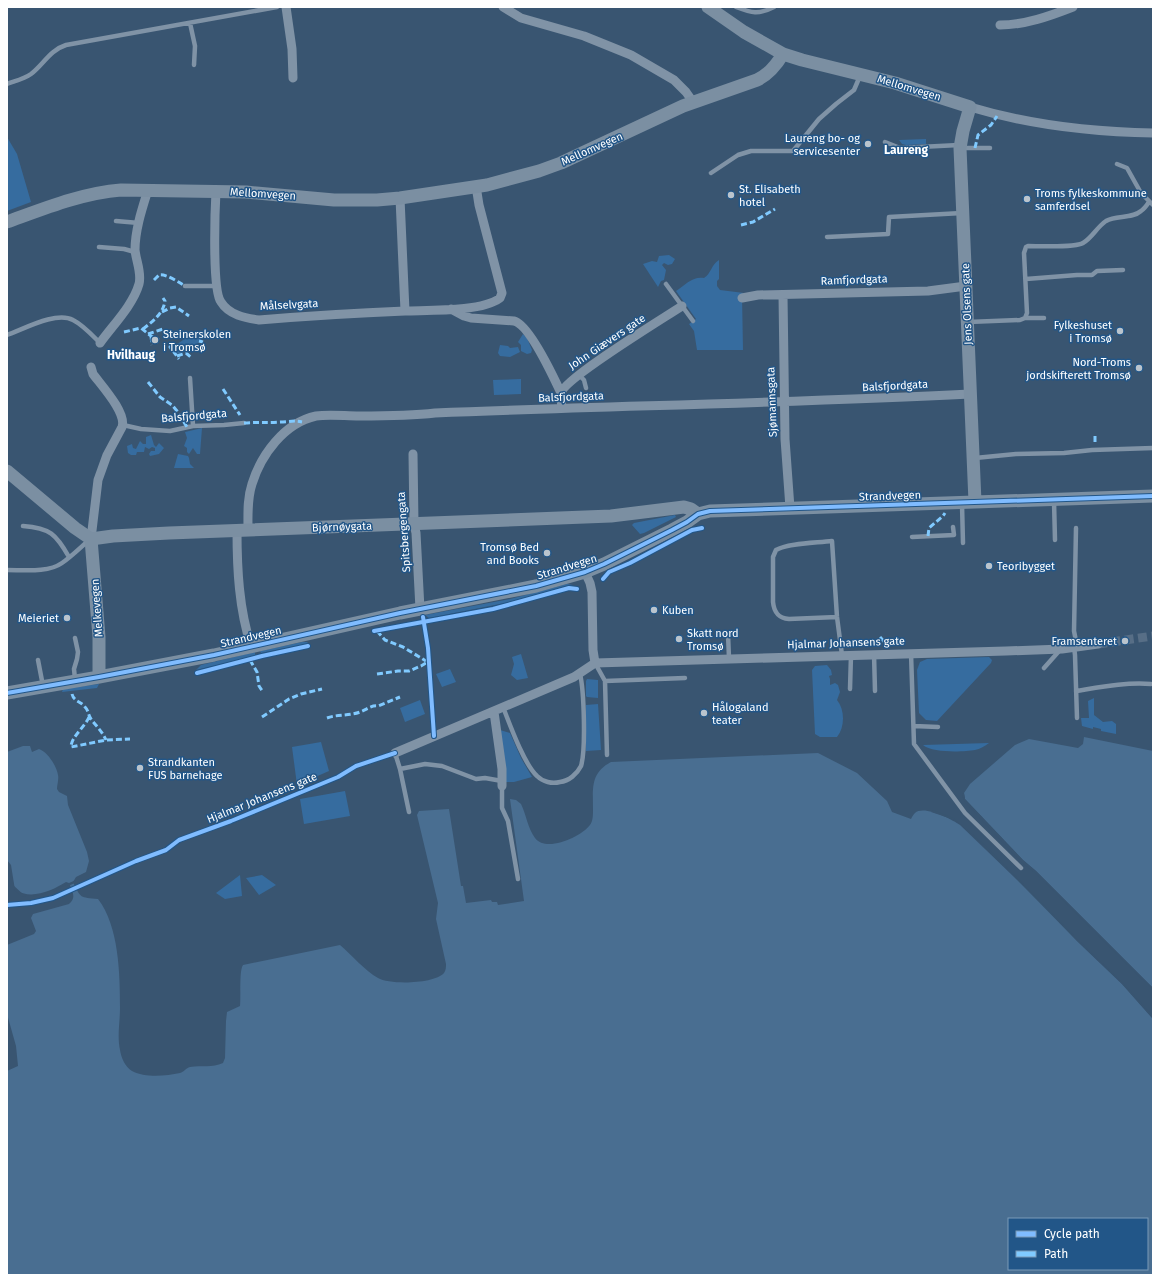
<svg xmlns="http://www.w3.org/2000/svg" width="1160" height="1282" font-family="'Fira Sans',sans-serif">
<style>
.green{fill:#366c9f}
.water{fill:#496e91;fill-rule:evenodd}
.pier{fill:#395571}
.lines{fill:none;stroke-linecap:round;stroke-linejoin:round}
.street-tunnel{stroke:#576e86;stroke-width:9;stroke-dasharray:9 4.5;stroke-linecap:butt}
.lane{stroke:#8093a6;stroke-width:4.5}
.street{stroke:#8093a6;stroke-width:9}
.secondary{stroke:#7b8fa2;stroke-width:13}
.quiet{stroke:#80caff;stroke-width:3;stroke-dasharray:6 3;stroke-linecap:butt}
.cycleway-casing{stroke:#225688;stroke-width:6}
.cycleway{stroke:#80bcff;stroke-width:4}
.poi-dot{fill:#bac4cd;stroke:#225688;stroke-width:1.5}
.labels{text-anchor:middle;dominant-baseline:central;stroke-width:3;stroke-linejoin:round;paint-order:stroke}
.street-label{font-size:11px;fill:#fff;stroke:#225688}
.poi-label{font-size:11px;fill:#fff;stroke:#225688;text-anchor:start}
.neighbourhood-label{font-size:12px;font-weight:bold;fill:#fff;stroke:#225688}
</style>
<rect width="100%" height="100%" fill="#395571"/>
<path class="green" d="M7 137 17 154 31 202 7 211Z
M926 139V144L906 145 902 144 899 140Z
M669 255 675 259 672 264 668 265 664 263 662 265 666 270 664 280 661 281 658 287 643 264 652 261 657 262 659 256Z
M719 260V279L717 281V286L720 290 744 293 742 295 743 350H697L694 331 689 324 696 319 676 291C685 285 693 276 704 278 711 274 711 265 719 260Z
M197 334 200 335 202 341C193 345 185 354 176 354L173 349V347L186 338 191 337Z
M523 334 527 338 532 350 531 353 527 354 521 351V345L518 342Z
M500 345 508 346 510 348 518 347 520 352 510 357 500 356 498 353Z
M521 379V394L494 395 493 380Z
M202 428 200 454H197L193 448 189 454 187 452V448L184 446 187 438 185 432Z
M151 435 154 445 156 447 159 443 164 448 159 454 150 456 149 454 151 451H155V448L152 447 149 449 145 447 144 452H137L136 455H131L128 453 127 446 132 444 133 448 136 449 140 441 143 444H146V437Z
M178 454 188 456 189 458 190 464 194 468H174Z
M675 515 676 517 644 533 640 534 632 525 634 523Z
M567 584 573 585 510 602 429 618 425 615 510 599Z
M302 642H308L306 644 261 653 260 651Z
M255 652V656L196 670 201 665Z
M521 654 528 678 517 680 511 675 514 664 512 657Z
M989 657 992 660 991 663 937 721 926 720 919 713 917 670 920 662 927 659Z
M827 665 831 670 832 675 829 676 830 679V685L835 683 838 685 840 692 837 700C845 710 845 727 837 737H820L815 734 812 670 815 666Z
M450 669 456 682 442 687 436 674Z
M587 679 598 680V698L587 697 586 696V681Z
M99 684 97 688 62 692 63 689Z
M1094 698V715L1103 722 1112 721 1116 724V734L1101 731V729L1093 727V729L1082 726 1081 718H1089L1088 701Z
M420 700 425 714 405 722 400 708Z
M598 704 601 750 586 751V705Z
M500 730 510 733 521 758 532 777 514 782H506Z
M321 742 329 771 297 785 292 747Z
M989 743C985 746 980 749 975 750 963 752 932 753 923 745Z
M345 791 350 816 304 824 300 799Z
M240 875 242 896 225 899 216 893Z
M262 875 276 885 259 895 246 878Z"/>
<path class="water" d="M1084 737 1153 751V988L1036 871 1023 860 965 799 964 793 970 784 1015 745 1029 739 1078 748 1083 744Z
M23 746H30L32 752 39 749C48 752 57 767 58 775 59 779 57 785 57 789L59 792 67 796 68 805 87 852 89 861 86 872 76 877 73 882C81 899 80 897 98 899 119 926 120 974 120 1008 120 1022 117 1036 120 1050 121 1057 125 1067 132 1071 145 1078 166 1076 180 1073 184 1072 186 1068 190 1067 202 1065 212 1068 223 1063L225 1058 226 1021 227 1012 240 1006C241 997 239 970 243 965L340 945C352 955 365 971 378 978 390 985 434 984 444 973 446 970 446 967 446 964L436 919 438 903 417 815 419 811 449 809 461 886H463L466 903 491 900 492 902H497L498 905 524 901 510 799 516 800 521 804C526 814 528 829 535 838 546 853 581 837 590 825 593 821 593 815 593 810 593 789 590 773 611 762L818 753 857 773 887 801 892 812 911 819C912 817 913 815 915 813 924 805 951 819 960 825L1039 901 1077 941 1122 984 1153 1019V1275H7V1071L18 1066 16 1046 7 1014V945L34 934 36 931 31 918 33 914 69 904C77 897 72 891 69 883L66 882C51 891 32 900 15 890L11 865 7 860V752ZM1009 1219H1147V1269H1009Z"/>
<path class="pier" d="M964 793 965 799 1023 860 1036 871 1153 988V990L1035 873 1021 862 964 801 962 794Z
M933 810 953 818 985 845 1078 940 1123 983 1153 1016V1019L1122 984 1077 941 984 846 960 824 952 819 931 812Z
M76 880 75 883 68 886 67 884 55 891 33 897H26L21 896 13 889V885L25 896 41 895Z"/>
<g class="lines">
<path class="street-tunnel" d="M1098 644 1153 636"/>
<path class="lane" d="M736 7C752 13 758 15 774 7
M190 23 195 46 194 65
M7 84C15 81 24 79 31 74 43 65 50 50 66 45L277 7
M885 142 900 148 959 145
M962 148H990
M1117 164 1127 168 1141 193 1153 205
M711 173 738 155 751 151H793L819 119 836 104 854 90 860 76
M116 221 139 223
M827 237 888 234 889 217 962 213
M99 247 124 249 135 252
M1026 279 1077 275H1092L1097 271 1123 270
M666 284 693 321
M185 286H216
M1025 318H1044
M968 322 1020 320 1025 318 1027 313 1024 253 1026 247 1028 246C1039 246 1075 248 1083 243 1092 238 1097 227 1106 221 1116 215 1132 219 1141 211 1144 209 1147 205 1149 202
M7 335C24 329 56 311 73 320 83 325 92 335 100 343
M579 375 584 380 586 388
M190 378 193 426
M123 425 141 429 170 431 193 426 224 425 244 423
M975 458 1016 454 1064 453 1092 450 1153 448
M1054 501 1055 540
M962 504 963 543
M23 526C50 528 56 534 69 557
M1076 528 1074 631 1077 646
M912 537 954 535 953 527
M7 570C24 570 48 573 62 563 71 557 80 548 88 541
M837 617 789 619C778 618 774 612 773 602V557L776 550C788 543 817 543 832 541L837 617 842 655
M728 634 729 658
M75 638 78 652 77 659 74 669 75 679
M1074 647 1075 655 1077 718
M911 653 914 744 965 813 1021 868
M874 654 875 691
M38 660 43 686
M595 663 605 681 607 755
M1044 668 1060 650
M605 681 685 678
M850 689 851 655
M1076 691C1101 687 1126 682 1151 684
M503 707C510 725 524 764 537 776 543 782 552 784 560 782 569 781 577 774 581 766 586 750 584 690 580 674
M914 726 938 727
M395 753 400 769 409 812
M400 769 425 764 442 766 476 779 485 778 502 781
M502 786V808L508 821 518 879"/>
<path class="street" d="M286 7 292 49 293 78
M503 7 521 18 584 36 631 55 674 80 686 92 693 102
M1000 25C1025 25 1050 16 1073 7
M970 107C1030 125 1091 132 1153 133
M216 191C215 209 212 291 221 302 229 315 245 318 259 320 307 316 356 313 405 311 429 310 482 312 500 298L502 293 479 205 476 186
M400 198 405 311
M783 295 785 439 790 508
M742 298 758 295 928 291 966 286
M451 309 464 316 471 318 514 321C529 324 554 378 561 393
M100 343C113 325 133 305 139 284 142 273 136 261 135 250 135 230 142 209 148 190
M91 367 93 374C101 385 127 413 122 427L107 455 98 480 91 539
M562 408C562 404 560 398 561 393 565 378 664 318 682 306
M413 454 414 524 416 533 420 609
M248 530C248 515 247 499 252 484 261 455 284 423 316 416 329 414 345 416 359 416 384 416 410 416 435 413 613 406 792 403 970 394
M237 531C237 569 239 609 251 646
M585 572 590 583 592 592 593 650 595 663
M494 712 502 769V786
M395 753 574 677 595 663 1006 651 1062 649 1098 644"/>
<path class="secondary" d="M708 7 744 32 783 54 802 60 895 83 970 107 963 131 960 148 975 502
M7 222C43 209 82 193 121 190L246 192 334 200H377L400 198 487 185 539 171 561 163 683 106 757 80C768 75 777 64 783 54
M7 471 75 528 91 539 113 536 169 533 611 516 684 507 691 509 698 514
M91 539 99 637V677
M7 693 99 677 214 655 400 613 536 586 585 572 604 564 672 530 687 522 698 514 710 511 1153 496"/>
<path class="quiet" d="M975 148 978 135 991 125 997 116
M741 225 753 222 775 209
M154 280C155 279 158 276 159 275 165 273 180 283 185 286
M162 312 170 308 176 307 189 316
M143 329C153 321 163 314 165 301L163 298
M124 332 141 328 151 336 159 340
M148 334 163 329
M151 336 152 345
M199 341 203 342
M171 343 170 347 179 359
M177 356 186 353 192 358
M148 382 160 397 172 405 177 411 187 427
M223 389 240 415
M244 423C256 422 267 423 280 422 289 422 293 420 302 422
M1095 436V444
M928 536 929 528 943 516 945 513
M377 631 385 640 403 647 426 661
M880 637 888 646
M250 660 257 672 259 686 263 692
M377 674 398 671H409L421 666 429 661
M72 694C74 702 81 701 85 707 89 711 88 715 91 719 96 726 102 731 106 740
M89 717C85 727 71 737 71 747L106 740 130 739
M262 717 289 699 301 694 322 689
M327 718C338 714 349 716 360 712 366 710 371 705 378 706L400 697"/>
<g class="cycleway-casing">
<path id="cycleway" d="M603 579 609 572 630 563 692 530 702 528
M423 617 428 648 434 736
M374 631 493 609 569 588 577 589
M197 673 262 656 308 646
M7 693 99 677 214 655 400 613 536 586 585 572 604 564 672 530 687 522 698 514 710 511 1153 496
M7 905 31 903 53 898 136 861 166 850 179 840 231 821 338 777 356 766 395 753"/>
</g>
<use href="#cycleway" class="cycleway"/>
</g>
<g class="poi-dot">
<circle cx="868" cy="144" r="4"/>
<circle cx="731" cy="195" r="4"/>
<circle cx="1027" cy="199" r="4"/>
<circle cx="1120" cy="331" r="4"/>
<circle cx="155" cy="340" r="4"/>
<circle cx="1139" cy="368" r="4"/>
<circle cx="547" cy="553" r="4"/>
<circle cx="989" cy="566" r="4"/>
<circle cx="654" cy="610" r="4"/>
<circle cx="67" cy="618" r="4"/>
<circle cx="679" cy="639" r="4"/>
<circle cx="1125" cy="641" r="4"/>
<circle cx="704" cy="713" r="4"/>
<circle cx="140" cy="768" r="4"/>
</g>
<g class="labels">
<g class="street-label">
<text transform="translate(909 88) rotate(17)">Mellomvegen</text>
<text transform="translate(592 149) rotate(-24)">Mellomvegen</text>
<text transform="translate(263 194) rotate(4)">Mellomvegen</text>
<text transform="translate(854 280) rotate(-2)">Ramfjordgata</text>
<text transform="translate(967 304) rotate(-92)">Jens Olsens gate</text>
<text transform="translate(289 305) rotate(-3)">Målselvgata</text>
<text transform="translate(607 342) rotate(-34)">John Giævers gate</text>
<text transform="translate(895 386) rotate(-3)">Balsfjordgata</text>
<text transform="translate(571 397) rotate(-2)">Balsfjordgata</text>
<text transform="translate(772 402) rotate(-92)">Sjømannsgata</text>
<text transform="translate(194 416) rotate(-5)">Balsfjordgata</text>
<text transform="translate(890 496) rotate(-2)">Strandvegen</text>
<text transform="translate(342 527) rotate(-2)">Bjørnøygata</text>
<text transform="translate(404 532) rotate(-94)">Spitsbergengata</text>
<text transform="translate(567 567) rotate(-17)">Strandvegen</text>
<text transform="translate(97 608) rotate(-94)">Melkevegen</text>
<text transform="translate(251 637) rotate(-13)">Strandvegen</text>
<text transform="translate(846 643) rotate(-2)">Hjalmar Johansens gate</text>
<text transform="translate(262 798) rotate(-22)">Hjalmar Johansens gate</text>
</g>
<g class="poi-label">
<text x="860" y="138" text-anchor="end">Laureng bo- og<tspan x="860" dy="13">servicesenter</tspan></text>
<text x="739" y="189">St. Elisabeth<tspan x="739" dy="13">hotel</tspan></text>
<text x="1035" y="193">Troms fylkeskommune<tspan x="1035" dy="13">samferdsel</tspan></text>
<text x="1112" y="325" text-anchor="end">Fylkeshuset<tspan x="1112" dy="13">i Tromsø</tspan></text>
<text x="163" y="334">Steinerskolen<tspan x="163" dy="13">i Tromsø</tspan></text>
<text x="1131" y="362" text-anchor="end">Nord-Troms<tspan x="1131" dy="13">jordskifterett Tromsø</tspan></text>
<text x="539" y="547" text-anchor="end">Tromsø Bed<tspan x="539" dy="13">and Books</tspan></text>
<text x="997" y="566">Teoribygget</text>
<text x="662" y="610">Kuben</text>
<text x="59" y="618" text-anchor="end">Meieriet</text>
<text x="687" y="633">Skatt nord<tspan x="687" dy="13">Tromsø</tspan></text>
<text x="1117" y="641" text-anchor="end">Framsenteret</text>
<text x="712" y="707">Hålogaland<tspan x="712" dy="13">teater</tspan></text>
<text x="148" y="762">Strandkanten<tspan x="148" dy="13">FUS barnehage</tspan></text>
</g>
<g class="neighbourhood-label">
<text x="906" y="150">Laureng</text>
<text x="131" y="355">Hvilhaug</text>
</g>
</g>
<rect width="1160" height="1282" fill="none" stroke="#ffffff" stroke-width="16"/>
<rect x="1008" y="1218" width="140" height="52" fill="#225688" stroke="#7a9ab8"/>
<rect x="1016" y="1231" width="20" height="6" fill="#80bcff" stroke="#7a9ab8"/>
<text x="1044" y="1238" font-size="12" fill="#ffffff">Cycle path</text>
<rect x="1016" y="1251" width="20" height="6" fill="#80caff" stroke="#7a9ab8"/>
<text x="1044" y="1258" font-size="12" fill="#ffffff">Path</text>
</svg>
